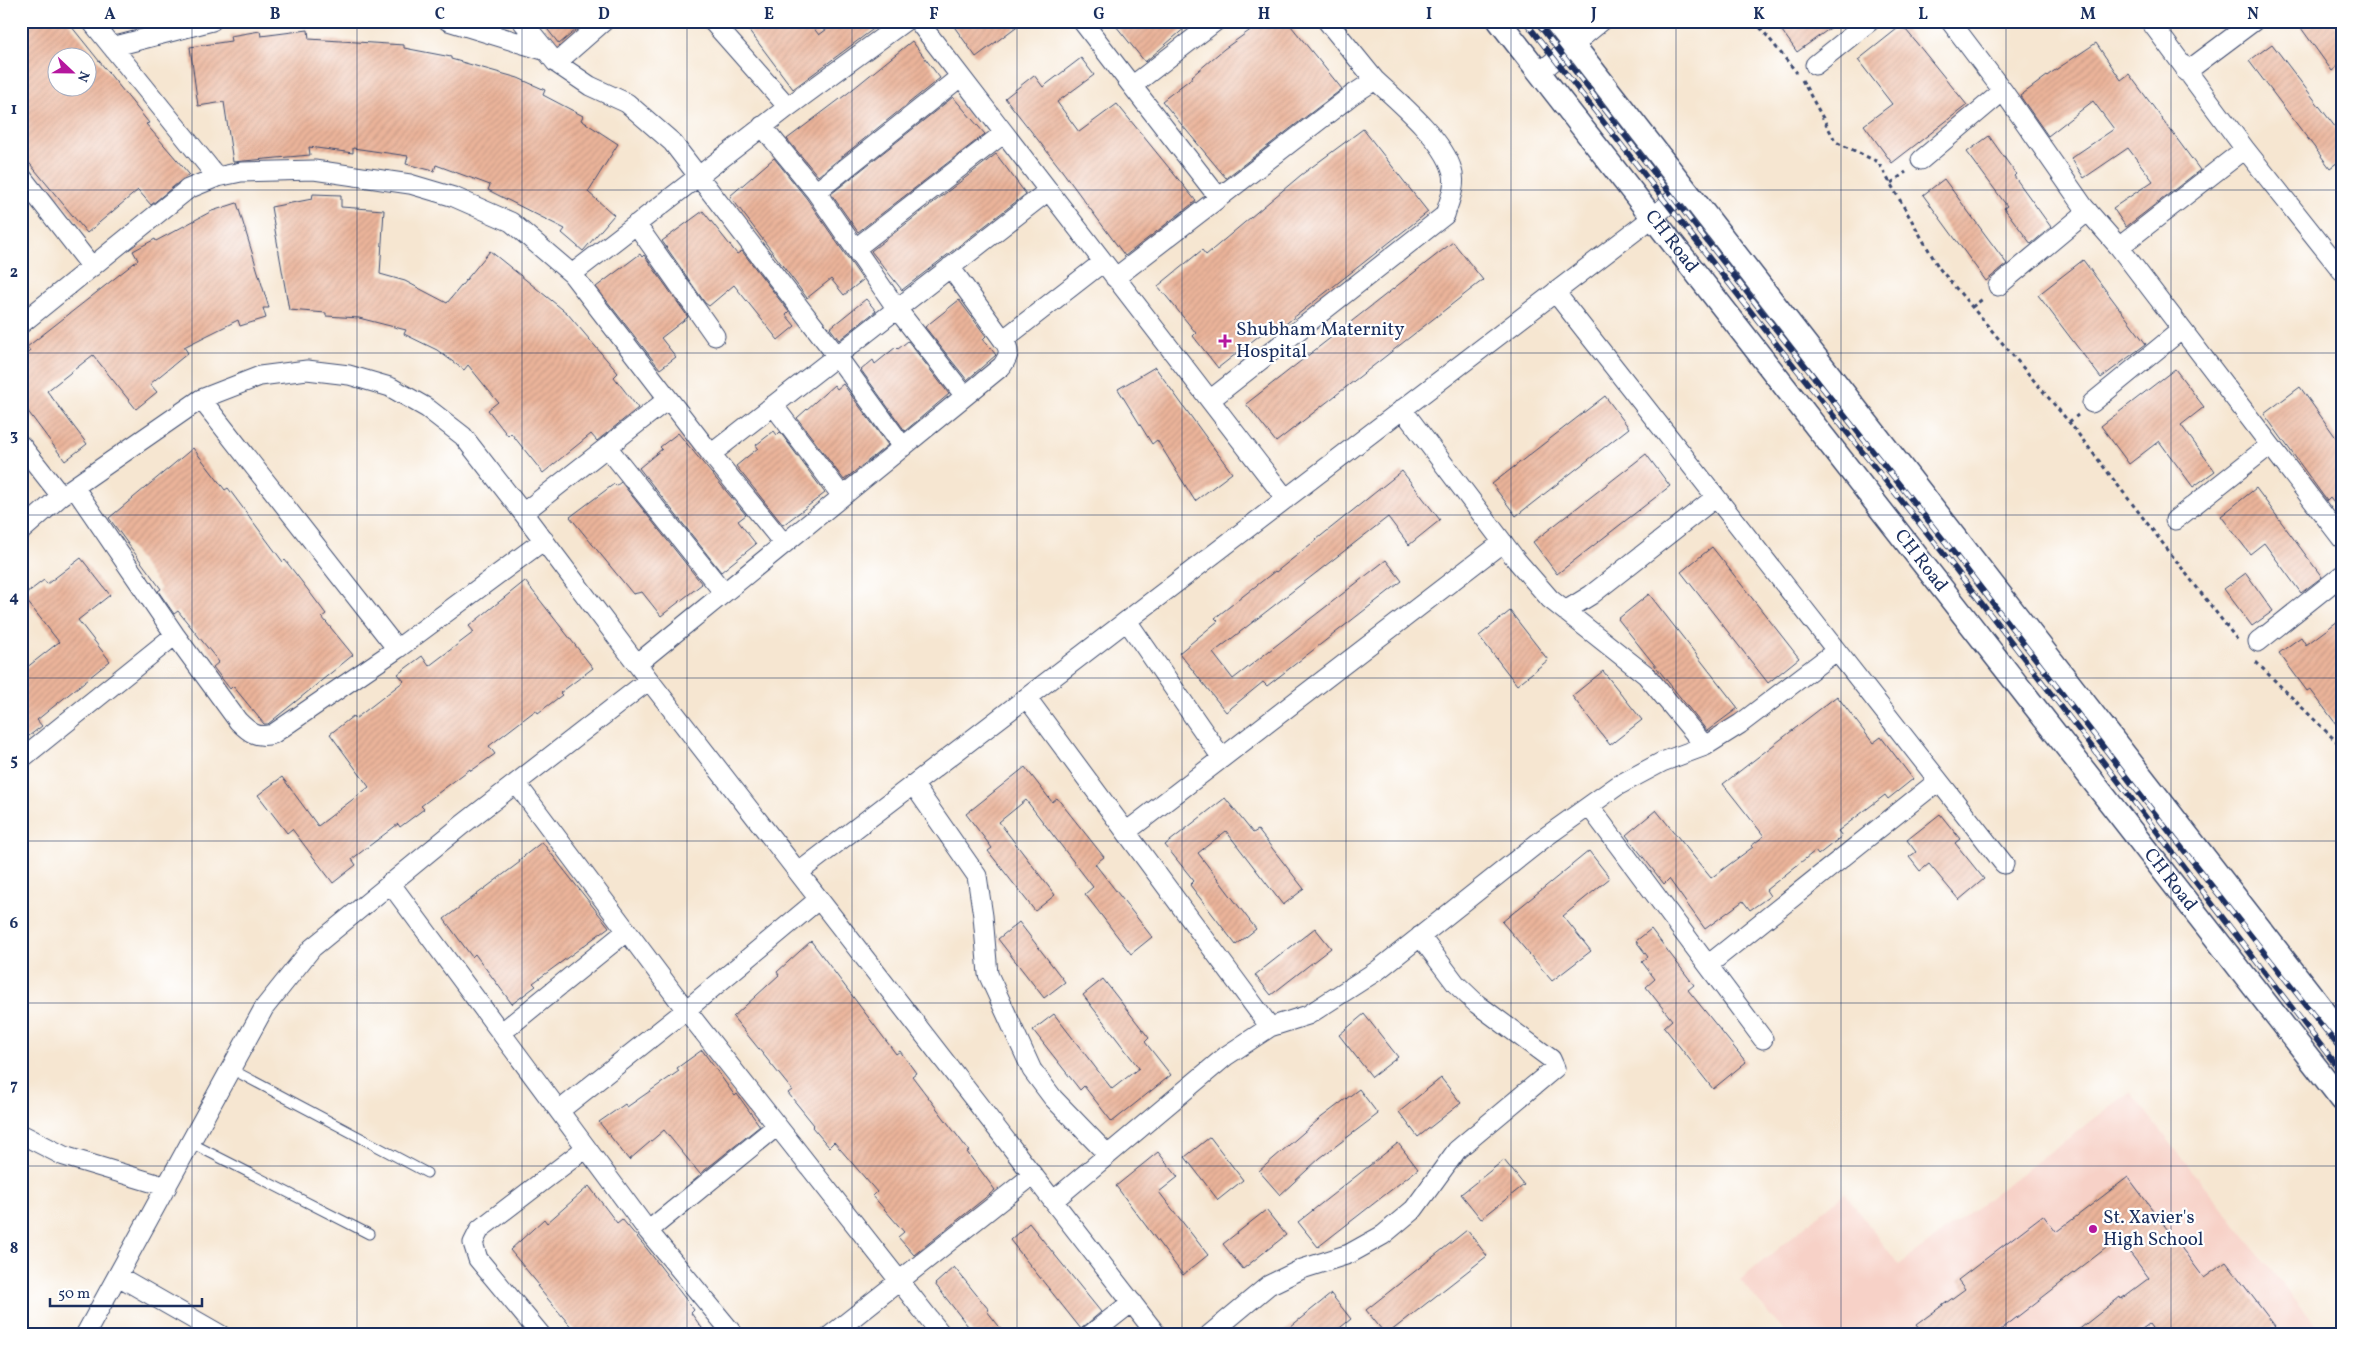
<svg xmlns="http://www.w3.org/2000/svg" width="2363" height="1356" font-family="Vollkorn,serif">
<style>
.built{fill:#f7d1c7}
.building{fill:url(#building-hatch);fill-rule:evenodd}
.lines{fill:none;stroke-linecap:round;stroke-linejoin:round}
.service-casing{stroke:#3c4a6f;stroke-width:11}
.minor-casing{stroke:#3c4a6f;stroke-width:21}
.tertiary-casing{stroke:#3c4a6f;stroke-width:25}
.path{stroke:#3c4a6f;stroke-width:3;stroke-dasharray:4 4;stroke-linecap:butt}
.service{stroke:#fff;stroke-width:9}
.minor{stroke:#fff;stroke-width:19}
.tertiary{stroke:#fff;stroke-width:22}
.rail-casing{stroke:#1b2f5e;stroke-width:5.5}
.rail{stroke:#fff;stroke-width:4;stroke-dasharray:11;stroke-linecap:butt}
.grid{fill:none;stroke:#1b2f5e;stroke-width:1;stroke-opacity:0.55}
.poi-dot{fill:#b5179e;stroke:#fff;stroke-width:2}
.labels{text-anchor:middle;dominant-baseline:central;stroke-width:4.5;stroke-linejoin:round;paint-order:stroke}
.street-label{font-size:19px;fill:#1b2f5e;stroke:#fff}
.poi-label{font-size:19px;fill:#1b2f5e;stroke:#fff;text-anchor:start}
.neatline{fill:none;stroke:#1b2f5e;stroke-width:2}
.grid-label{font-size:16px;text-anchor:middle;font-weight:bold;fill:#1b2f5e}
</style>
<defs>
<pattern id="building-hatch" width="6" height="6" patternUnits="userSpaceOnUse" patternTransform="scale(1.25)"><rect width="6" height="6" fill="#ebb49a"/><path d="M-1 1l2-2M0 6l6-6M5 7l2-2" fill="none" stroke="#c99b87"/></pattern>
</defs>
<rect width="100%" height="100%" fill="#fff"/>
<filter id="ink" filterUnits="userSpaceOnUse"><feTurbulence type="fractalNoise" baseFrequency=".02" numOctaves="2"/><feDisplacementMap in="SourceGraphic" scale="10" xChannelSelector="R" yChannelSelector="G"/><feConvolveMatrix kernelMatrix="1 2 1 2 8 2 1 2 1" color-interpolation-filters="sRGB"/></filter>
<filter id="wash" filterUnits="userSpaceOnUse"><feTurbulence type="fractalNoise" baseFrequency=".0096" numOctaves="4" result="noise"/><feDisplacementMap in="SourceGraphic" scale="20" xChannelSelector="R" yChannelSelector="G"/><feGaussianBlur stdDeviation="1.12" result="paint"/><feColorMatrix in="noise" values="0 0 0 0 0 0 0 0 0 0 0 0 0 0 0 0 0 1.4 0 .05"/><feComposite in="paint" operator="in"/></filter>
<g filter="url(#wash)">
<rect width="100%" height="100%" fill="#f6e6d1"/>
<path class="built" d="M2130 1092 2322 1334 1787 1335 1740 1280 1845 1193 1899 1265Z"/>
<g id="blocks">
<path class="building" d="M21 21H67L149 123 146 124 189 174 151 205 138 190 87 233 21 153ZM58 58H88V88H58Z
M541 21H587L559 44Z
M742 21H808L819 35 838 21H884L793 89Z
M950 21H1024L976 57Z
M1112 21H1193L1145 62Z
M1263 21H1287L1342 89 1226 178 1162 101 1193 77 1192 76 1224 49Z
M1775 21H1840L1797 52Z
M2296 21H2331L2342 36V63L2332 71Z
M1902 25 1967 105 1892 163 1864 125 1892 104 1858 60Z
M308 30 309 39 404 45V48L451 57V59L518 78 545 90 543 95 583 116 581 120 618 144 588 192 614 215 583 251 562 233 565 229 488 190 490 185 436 165 434 171 406 164 408 156 353 148V153L309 147 310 155 233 162 224 102 198 106 190 47 231 41 230 36 260 31 261 36Z
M912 41 940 78 818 176 787 139 848 93Z
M2096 43 2121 80 2129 74 2200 170 2126 227 2113 208 2153 181 2128 148 2084 178 2071 158 2114 129 2093 101 2048 136 2020 96 2051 73Z
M2272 44 2342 136V159L2330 168 2249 61Z
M1081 58 1094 75 1057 102 1079 132 1117 104 1196 201 1125 256 1060 168 1005 98 1034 75 1043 87Z
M953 97 985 134 858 232 831 194Z
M1363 129 1428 212 1278 330 1274 324 1218 368 1193 336 1196 333 1158 286 1202 250 1206 255 1301 175Z
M1989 136 2016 174 2014 176 2051 227 2031 244 2004 208 2007 206 1967 152Z
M996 154 1026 194 902 290 871 251Z
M774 158 807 199 863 280 844 295 831 279 807 298 730 196Z
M1944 179 2007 264 1986 281 1923 195Z
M313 194 341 195V207L384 210 380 274 405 281 447 303 490 251 567 313 618 373 614 377 638 408 597 441 591 434 543 473 511 433 508 436 488 410 498 402 468 365 464 370 437 350 404 334 406 330 359 318 326 316V313L289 310 271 207 312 199Z
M237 203 269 308H263L266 318 240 326 238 320 184 347 188 353 150 384 157 392 136 409 93 355 47 391 87 444 65 461 21 402V359L30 351 27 347 138 260 133 251 155 239 156 241 212 211Z
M703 211 737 254 742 251 789 312 786 315 795 326 778 340 734 285 709 306 705 303 662 241Z
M1453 242 1483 280 1276 442 1246 404Z
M640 254 642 257 644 255 688 317 661 338 676 357 660 369 596 287Z
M2083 260 2146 344 2101 378 2038 295Z
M866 299 876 311 839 340 830 328Z
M959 300 986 336 983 339 996 355 967 380 925 327Z
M908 341 949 394 905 431 861 370 873 360 875 364 896 347 898 349Z
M1155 367 1232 473 1195 501 1157 440 1152 444 1118 389Z
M2175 369 2204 407 2181 425 2215 471 2193 487 2159 441 2129 464 2101 426Z
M843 384 888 445 844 480 797 418 834 385 837 389Z
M2300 387 2342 446V513L2330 498 2327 501 2264 414Z
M1605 396 1629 428 1516 516 1492 484Z
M774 431 777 435 780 432 825 493 783 525 736 466 758 448 756 445Z
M678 433 746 515 738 521 756 544 721 572 639 468 662 449 660 447Z
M193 448 225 490 228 488 283 562 285 560 302 582 326 614 322 617 353 655 268 724H264L233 686 230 689 213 667 219 662 178 611 174 614 158 591 161 589 109 518Z
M1646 454 1670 486 1557 574 1533 542Z
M1402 471 1440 520 1409 545 1388 517 1213 653 1233 679 1386 560 1402 581 1267 686 1263 682 1226 712 1179 653 1218 621 1215 618 1275 571 1276 572Z
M621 482 702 584 661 616 642 592 633 594 570 517 614 484 616 486Z
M2256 488 2322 577 2301 593 2264 543 2250 554 2221 516Z
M1712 547 1799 658 1768 683 1681 572Z
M81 558 110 595 78 620 110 661 37 720 42 726 21 742V672L59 642 23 596 44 580 47 584Z
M2246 573 2273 611 2252 626 2224 589Z
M525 581 593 668 560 693 562 695 538 713 536 710 489 746 495 754 471 771 470 769 421 806 424 809 400 827 398 824 352 859 356 865 333 883 292 829 287 833 258 795 282 777 318 826 369 787 330 734 353 716 355 719 404 681 398 674 422 656 429 666 474 632 469 626Z
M1649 594 1738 708 1707 731 1618 619Z
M1510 611 1548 660 1517 685 1479 636Z
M2342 618V732L2310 689 2307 691 2279 653 2301 637 2306 645Z
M1603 671 1642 720 1610 745 1572 696Z
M1837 696 1873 743 1881 737 1913 779 1888 799 1885 795 1838 831 1842 836 1818 855 1815 851 1766 890 1770 896 1750 910 1743 901 1705 929 1669 879 1664 884 1626 835 1656 810 1711 878 1753 847 1751 846 1764 836 1723 784Z
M1025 767 1052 802 1057 798 1104 857 1095 864 1152 937 1131 954 1085 894 1093 887 1026 800 999 822 1055 895 1035 911 988 851 992 848 966 814Z
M1225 798 1253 833 1258 830 1304 889 1283 905 1226 831 1198 853 1256 929 1236 945 1190 885 1194 881 1165 845Z
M1940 814 1960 839 1955 843 1984 879 1959 900 1929 864 1920 871 1909 857 1916 852 1907 840Z
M542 842 609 927 533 983 536 986 512 1004 475 954 472 957 444 919 520 862 519 860Z
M1589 851 1610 878 1563 916 1591 951 1552 981 1502 922Z
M1019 922 1065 982 1044 998 998 939Z
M1315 928 1331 948 1271 995 1255 975Z
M1651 929 1694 985 1688 990 1746 1062 1713 1089 1664 1027 1672 1020 1646 987 1655 979 1642 962 1648 957 1636 941Z
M811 941 896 1054 900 1051 916 1073 912 1076 969 1151 967 1152 995 1190 914 1255 898 1237 904 1232 873 1196 877 1192 834 1142 829 1147 812 1127 814 1125 788 1093 792 1090 733 1017 779 975 777 972Z
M1103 979 1149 1038 1145 1042 1171 1075 1112 1122 1084 1086 1080 1090 1033 1030 1054 1014 1112 1089 1139 1068 1083 995Z
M1364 1014 1398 1057 1372 1077 1339 1035Z
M702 1050 735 1096 737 1094 760 1126 700 1174 664 1130 629 1160 599 1122 625 1104 627 1107 679 1071 677 1068Z
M1441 1078 1461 1103 1418 1137 1399 1112Z
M1359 1089 1378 1114 1320 1158 1280 1195 1259 1171 1318 1120Z
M1210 1137 1243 1180 1218 1200 1185 1157Z
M1398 1143 1418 1169 1318 1247 1298 1222Z
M1158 1152 1178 1177 1159 1192 1208 1255 1183 1275 1116 1186Z
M1504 1160 1524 1185 1481 1219 1461 1194Z
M2128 1177 2204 1278 2226 1262 2275 1326 2263 1335H2157L2149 1324 2134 1335H2072L2120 1297 2121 1299 2149 1278 2119 1238 1994 1335H1925L1917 1324 1965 1289 1958 1280 2043 1215 2056 1232Z
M589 1186 617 1223 622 1219 647 1249 694 1310 691 1313 707 1335H578L537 1286 539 1285 510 1250 544 1219 547 1223Z
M1266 1210 1286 1235 1243 1269 1223 1244Z
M1029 1223 1101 1312 1081 1329 1010 1240Z
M1467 1230 1487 1256 1386 1335 1366 1310Z
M954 1267 989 1310 987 1311 1006 1335H975L935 1284Z
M1331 1294 1351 1319 1331 1335H1280Z"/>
</g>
</g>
<g filter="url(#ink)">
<use href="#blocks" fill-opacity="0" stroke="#3c4a6f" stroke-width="1"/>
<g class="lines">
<g class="service-casing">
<path id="service" d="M231 1069 427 1173
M191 1143 369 1234"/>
</g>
<g class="minor-casing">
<path id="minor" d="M91 21 217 177
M448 21 546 51
M522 21 556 63 604 21
M712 21 788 107 905 21
M918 21 1286 499
M1082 21 1132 86
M1216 21 1132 86 1219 198
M1327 21 1375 80
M1950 21 2003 91 2084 207 2119 247 2245 149
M2150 21 2245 149 2342 271
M112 47 212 21
M556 63 590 86 627 103 672 142 837 356 903 447
M1815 65 1870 21
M2186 72 2254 21
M1539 73 1602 21
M762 126 816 192 897 309 965 396
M1921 160 2003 91
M21 176 92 267
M816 192 960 77
M636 224 715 336
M2119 247 2342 539
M856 248 1004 133
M950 267 1003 340 1103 262
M572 274 788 107
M1115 278 1352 95 1375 80C1399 102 1443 139 1452 170 1457 185 1449 201 1445 215L1210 400
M1998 286 2088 211
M1555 292 2004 864
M21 324 188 189 217 177 241 172 314 170 410 184 454 197 511 222 572 274 711 454 784 544
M201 399 397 649
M2092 403 2181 330
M773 405 842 496
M1402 409 1517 561 1550 599 1646 675 1705 746
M21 445 61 496
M607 447 724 593
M711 454 1048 191
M74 487 175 635 238 721C249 732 257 739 273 734L397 649 544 540
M523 513 668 399
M2175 520 2270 445
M21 531 61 496 201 399 260 376 307 370 349 375 390 387 427 408 463 436 523 513 649 680 1157 1335
M1565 611 1591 595 1716 497
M1127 621 1222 758
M2258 642 2342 575
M637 664 1002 366C1009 356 1011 350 1003 340
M1027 698 1270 1027
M21 759 175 635
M516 783 686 1010 819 899
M913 784 977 876 983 916 988 974 1032 1070 1053 1098 1108 1155
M1589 806 1763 1039
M1126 832 1503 542
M799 872 1652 218 1686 189
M390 883 648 1231
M1708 965 1938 781
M501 1033 627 931
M559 1111 686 1010 942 1335
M21 1134 64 1156 167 1187
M1053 1201 1226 1056 1270 1027 1308 1015 1378 970 1544 838 1617 786 1662 762 1705 746 1740 724 1836 651
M118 1276 221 1335
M85 1335 264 1008 312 948 462 825 649 680
M541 1335 478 1259 473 1243 480 1229 586 1148
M734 1335 648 1231 777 1126
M831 1335 1033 1175
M1090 1335 1132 1302
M1209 1335 1269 1285 1302 1269 1349 1254 1383 1235 1414 1209 1457 1150 1555 1068 1551 1059 1477 1004 1456 984 1420 936"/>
</g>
<g class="tertiary-casing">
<g id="tertiary">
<path id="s1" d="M1499 21 2342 1100"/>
<path d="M1555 21 2342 1034"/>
</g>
</g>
<path class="path" d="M1755 21 1797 73
M1802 80 1836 142 1878 162 1939 268 2069 422 2239 642
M1891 183 1906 172
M1972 307 1984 298
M2069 422 2078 415
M2256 662 2342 747"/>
<use href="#service" class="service"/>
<use href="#minor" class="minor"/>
<use href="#tertiary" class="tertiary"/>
<g class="rail-casing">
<path id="rail" d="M1525 21 1759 322 1947 558 2342 1073
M1536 21 1766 317 1954 553 2145 801 2342 1051"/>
</g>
<use href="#rail" class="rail"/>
</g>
</g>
<path class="grid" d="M192 21V1335M357 21V1335M522 21V1335M687 21V1335M852 21V1335M1017 21V1335M1182 21V1335M1346 21V1335M1511 21V1335M1676 21V1335M1841 21V1335M2006 21V1335M2171 21V1335M21 190H2342M21 353H2342M21 515H2342M21 678H2342M21 841H2342M21 1003H2342M21 1166H2342"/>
<g class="poi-dot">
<path d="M1222.5 333.5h5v5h5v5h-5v5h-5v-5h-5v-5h5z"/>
<circle cx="2093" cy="1229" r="5"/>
</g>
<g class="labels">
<g class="street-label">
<text stroke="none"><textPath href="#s1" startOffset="280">CH Road</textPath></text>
<text stroke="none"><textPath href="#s1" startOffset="685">CH Road</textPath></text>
<text stroke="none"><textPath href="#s1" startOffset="1090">CH Road</textPath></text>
</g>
<g class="poi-label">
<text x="1236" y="330">Shubham Maternity<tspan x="1236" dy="22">Hospital</tspan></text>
<text x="2103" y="1218">St. Xavier's<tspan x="2103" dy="22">High School</tspan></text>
</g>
</g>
<rect width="2363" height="1356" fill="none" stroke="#fff" stroke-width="55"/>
<g transform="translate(72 72) rotate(112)"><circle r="24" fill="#ffffff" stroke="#a4acbf"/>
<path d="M0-4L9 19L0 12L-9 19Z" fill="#b5179e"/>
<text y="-8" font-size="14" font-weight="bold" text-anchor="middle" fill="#1b2f5e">N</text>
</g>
<path d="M50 1298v8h152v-8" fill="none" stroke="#1b2f5e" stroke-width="2.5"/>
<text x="58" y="1298" font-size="15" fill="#1b2f5e" stroke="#ffffff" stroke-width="4" paint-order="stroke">50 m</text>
<rect x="28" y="28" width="2308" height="1300" class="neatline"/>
<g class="grid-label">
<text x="110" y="19">A</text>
<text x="275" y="19">B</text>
<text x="440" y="19">C</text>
<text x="604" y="19">D</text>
<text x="769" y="19">E</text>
<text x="934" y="19">F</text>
<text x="1099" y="19">G</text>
<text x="1264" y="19">H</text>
<text x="1429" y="19">I</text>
<text x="1594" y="19">J</text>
<text x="1759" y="19">K</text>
<text x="1923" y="19">L</text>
<text x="2088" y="19">M</text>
<text x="2253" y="19">N</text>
<text x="14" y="114">1</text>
<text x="14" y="277">2</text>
<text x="14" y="440">3</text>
<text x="14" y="602">4</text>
<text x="14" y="765">5</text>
<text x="14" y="928">6</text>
<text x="14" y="1090">7</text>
<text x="14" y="1253">8</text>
</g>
</svg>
